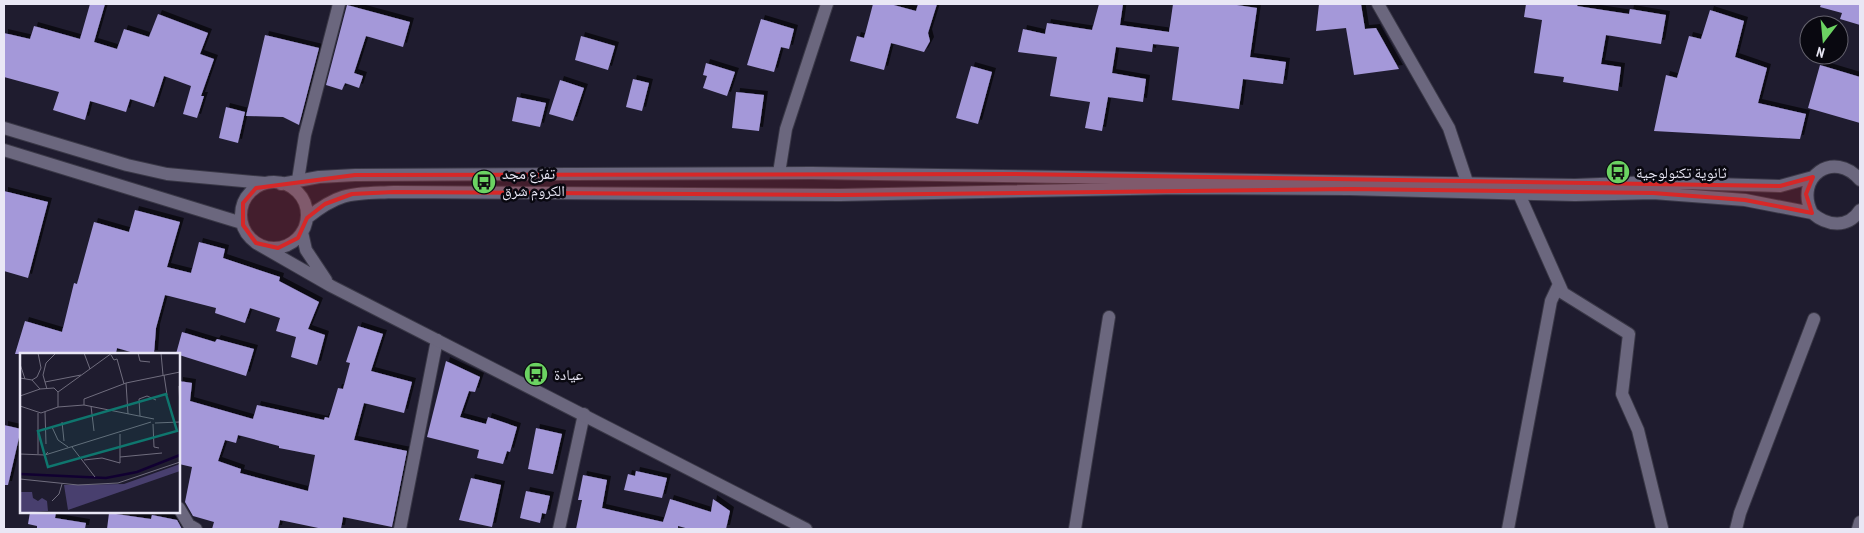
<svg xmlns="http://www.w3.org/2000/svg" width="1864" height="533" font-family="'PT Sans Narrow','Noto Naskh Arabic',sans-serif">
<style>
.building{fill:#a498d9;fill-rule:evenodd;filter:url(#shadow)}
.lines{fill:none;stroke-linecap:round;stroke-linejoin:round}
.street-casing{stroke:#3a3847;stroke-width:14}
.secondary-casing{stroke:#3a3847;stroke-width:14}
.street{stroke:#6b677e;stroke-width:12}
.secondary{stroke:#6b677e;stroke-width:12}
.marked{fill:#d62828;fill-opacity:0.2;stroke:#d62828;stroke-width:4;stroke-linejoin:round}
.labels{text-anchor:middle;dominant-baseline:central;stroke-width:5;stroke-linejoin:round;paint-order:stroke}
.poi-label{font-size:15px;fill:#e9e7f5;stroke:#090810;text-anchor:start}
.inset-river{fill:none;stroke:#110031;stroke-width:2.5}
.inset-road{fill:none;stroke:#706d7e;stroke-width:1}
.view{fill:#0f766e;fill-opacity:0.15;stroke:#0f766e;stroke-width:2.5}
.inset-edge{fill:none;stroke:#e9e7f5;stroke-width:2.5}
</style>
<defs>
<filter id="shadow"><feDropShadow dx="4" dy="-4" stdDeviation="0" flood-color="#0009"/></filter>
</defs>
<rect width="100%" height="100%" fill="#1f1c2f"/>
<path class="building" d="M90 4H105L94 42 117 49 124 29 149 37 158 14 208 33 200 54 214 59 201 96H204L197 118 183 114 191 86 164 76 154 107 130 99 126 112 90 101 85 120 53 110 59 92 4 77V33L30 39 34 26 80 39Z
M873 4H890L916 11 918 4H937L928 33 930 41 924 52 891 43 884 70 850 61 857 36 864 38Z
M1099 4H1123L1120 25 1169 32 1173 4H1230L1257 8 1250 57 1286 62 1283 84 1243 79 1239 109 1172 100 1179 47 1153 44 1152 52 1116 47 1112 73 1146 79 1143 102 1108 97 1102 131 1085 128 1090 102 1050 96 1057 57 1018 52 1023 29 1045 34 1047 23 1092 30Z
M1319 4H1361L1365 29 1376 28 1399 69 1354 75 1346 28 1316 31Z
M1526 4H1578L1577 6 1629 14 1630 9 1666 15 1661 44 1606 35 1601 64 1621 67 1618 91 1563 82 1564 77 1534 73 1542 20 1524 17Z
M1821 4H1860V25L1840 19 1842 13 1820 7Z
M347 5 410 22 403 47 366 36 354 73 363 76 359 88 345 83 342 90 326 85Z
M1710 10 1744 21 1735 57 1767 68 1758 103 1806 114 1800 139 1654 131 1666 75 1677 78 1689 36 1701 39Z
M761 19 794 29 789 49 781 47 774 72 747 65Z
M265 35 319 48 299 125 283 117 246 116Z
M581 36 615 46 608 70 575 60Z
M706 63 735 72 727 96 703 88 707 76 703 75Z
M1820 65 1860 77V123L1808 108Z
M971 66 992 72 978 124 956 118Z
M633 79 649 83 642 111 626 107Z
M560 80 584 88 573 121 549 114Z
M736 92 764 95 759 131 732 128Z
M517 97 546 103 540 127 512 121Z
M226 107 245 112 238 143 219 138Z
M4 191 48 202 28 278 4 271Z
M135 210 180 222 167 267 191 273 199 242 225 249 223 258 280 277 279 281 319 302 308 329 325 335 317 365 291 357 296 337 276 331 280 318 250 308 245 323 215 313 216 308 165 295 156 328 154 354H137L117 348 116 354H15L25 321 62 332 74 283 77 284 94 222 129 232Z
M358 326 383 334 371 371 412 382 404 413 364 403 354 440 407 451 392 527 343 517 341 529H323L280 520 278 529H212L214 522 193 516 185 502 192 467 179 464V381L192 383 190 401 253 419 257 405 324 420 325 417 329 418 338 388 343 389 350 363 346 362ZM238 435 279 446V448L315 455 308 491 240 473 241 469 218 461 225 440 236 443Z
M182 332 215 342 217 339 254 349 246 376 176 354Z
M446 361 480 377 475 392 469 391 460 417 486 424 488 417 517 427 510 452 507 451 503 464 477 458 479 450 427 437Z
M4 425 21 429 8 485H4Z
M536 428 562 434 553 474 528 469Z
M636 471 667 478 662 498 624 490 628 474 635 476Z
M583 475 607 480 602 508 663 522 670 499 711 512 713 499 730 511 726 529H689L678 526V529H576L582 500H578Z
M471 478 501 485 492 527 459 520Z
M526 491 550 496 546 514 542 513 540 523 520 518Z
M30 512H56L55 518 86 523 85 529 37 528V526L28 524Z
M109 513 151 519 152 515 177 520 182 529H107Z"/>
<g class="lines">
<g class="street-casing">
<path id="street" d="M1378 4 1449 128 1467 182
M779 173 786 129 827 4
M298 180 305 135 339 4
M1519 194 1563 293 1629 334 1622 394 1638 430 1662 528
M179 508 189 525 196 529
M400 529 437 340
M559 529 584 414
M1075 529 1109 317
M1508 529 1551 301 1559 284
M1736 529 1740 513 1814 319
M1858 529 1860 522"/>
</g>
<g class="secondary-casing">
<path id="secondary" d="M4 128 127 165 167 174 265 183
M4 150 242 223
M1860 180C1834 149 1794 177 1812 213 1827 226 1848 229 1860 210
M241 215a33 33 0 1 1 66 0a33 33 0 1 1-66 0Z
M281 184 319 177 355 175 812 173 1575 185 1651 182 1780 186 1813 177
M307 218C341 191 352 194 394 192L840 195 1179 188 1349 189 1575 195 1653 193 1745 200 1812 213
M302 232 306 250 326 280
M256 243 331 286 806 529"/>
</g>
<use href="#street" class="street"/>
<use href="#secondary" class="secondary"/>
</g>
<path class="marked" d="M1012 174 1780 186 1813 177 1806 194 1812 213 1745 200 1653 193 1349 189 840 195 394 192 352 194 325 204 307 218 298 238 278 248 256 243 243 225V203L256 188 355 175Z"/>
<defs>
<g id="bus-disc" transform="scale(1.25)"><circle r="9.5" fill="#6bd362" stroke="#090810"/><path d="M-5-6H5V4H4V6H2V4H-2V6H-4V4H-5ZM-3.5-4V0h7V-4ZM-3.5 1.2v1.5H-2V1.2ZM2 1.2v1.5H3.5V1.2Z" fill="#111"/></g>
</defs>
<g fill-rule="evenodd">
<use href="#bus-disc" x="1618" y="172"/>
<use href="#bus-disc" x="484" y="182"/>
<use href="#bus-disc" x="536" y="374"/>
</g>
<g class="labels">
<g class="poi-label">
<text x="1636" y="172">ثانوية تكنولوجية</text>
<text x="502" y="173">تفرّع مجد<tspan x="502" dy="17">الكروم شرق</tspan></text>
<text x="554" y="374">عيادة</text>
</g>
</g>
<g transform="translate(20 353)">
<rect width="160" height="160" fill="#1f1c2f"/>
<path d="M160 111V118L48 157 44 132 104 131ZM0 139H12L13 145 18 148 22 145 27 148 28 158 0 160Z" fill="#483f6e"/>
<path class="inset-river" d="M0 121 86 125 117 119 160 102"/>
<path class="inset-road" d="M64 0 70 16M118 0 120 8 130 9M141 0 143 22M91 2 94 7 97 6 104 31M0 11 5 26M144 22 147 42M0 25 12 27 20 36M12 27 17 24 21 15 18 0M25 29 61 22M106 30 108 61M159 33 160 56M27 36 23 22 26 10 36 0M0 43 20 36 34 35 38 39M64 52V46L106 30 160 19M0 53 21 60 38 54 64 52 134 66M71 53 74 78M38 54V39L92 0M25 59 26 91M120 63 119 46 127 43 136 47M42 69 44 88M135 70 160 69M133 71 134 94 139 95M32 74 38 87 48 94M52 94 75 124M28 99 25 102 131 69M0 101 25 102M18 101V60M100 104 142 100M64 107 82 105 100 110V81M0 126 58 132 98 130 160 109M32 148 39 141 42 131"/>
<path class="view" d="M146 41 157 78 28 114 18 78Z"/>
<rect width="160" height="160" class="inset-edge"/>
</g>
<rect width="1864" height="533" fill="none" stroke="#e9e7f5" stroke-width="10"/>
<g transform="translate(1824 40) rotate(196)"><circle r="24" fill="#090810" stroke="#63616c"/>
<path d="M0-4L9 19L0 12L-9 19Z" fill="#6bd362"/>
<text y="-8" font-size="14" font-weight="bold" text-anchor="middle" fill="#e9e7f5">N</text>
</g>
</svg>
